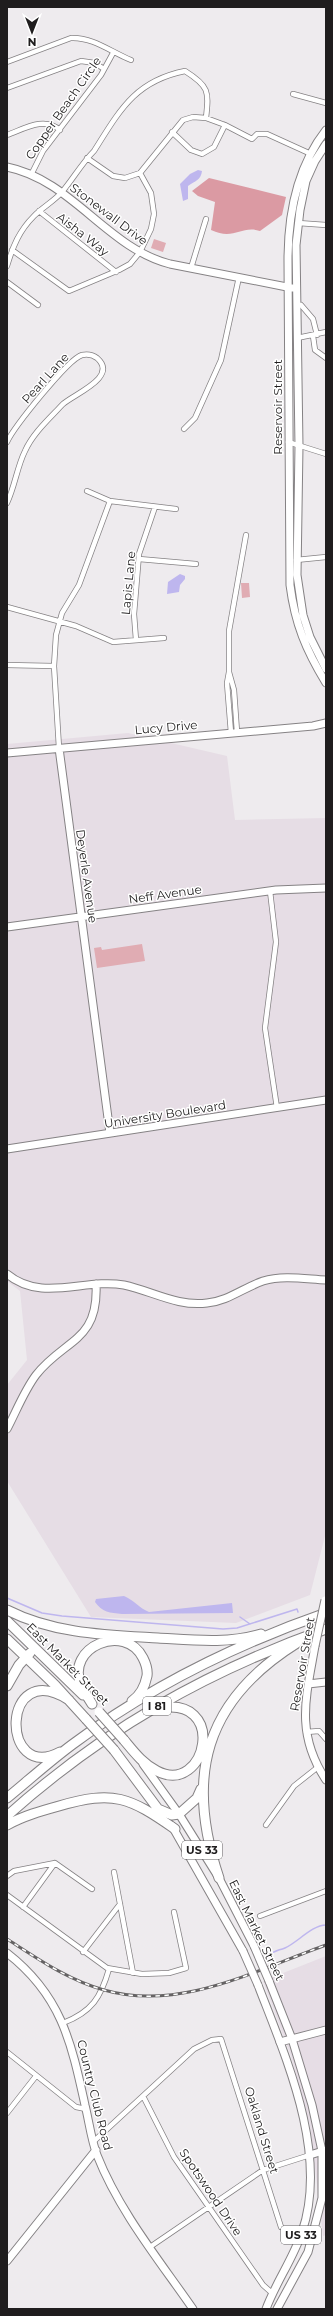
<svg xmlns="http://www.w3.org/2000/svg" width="333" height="2316" font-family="Montserrat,sans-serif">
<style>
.built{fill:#e6dde5}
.green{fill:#e0acb3}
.forest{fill:#db9aa3}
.water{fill:#beb6ee}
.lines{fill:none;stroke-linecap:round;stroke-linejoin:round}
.stream{stroke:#beb6ee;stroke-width:1.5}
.street-casing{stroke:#858284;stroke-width:6}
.secondary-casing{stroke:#858284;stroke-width:9}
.primary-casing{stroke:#858284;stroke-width:9}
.highway-casing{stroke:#858284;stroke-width:11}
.street{stroke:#fff;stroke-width:4.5}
.secondary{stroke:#fff;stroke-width:7}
.primary{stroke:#fff;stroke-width:7}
.highway{stroke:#fff;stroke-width:9}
.rail-casing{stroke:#656364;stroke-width:3}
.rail{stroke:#fff;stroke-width:1.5;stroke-dasharray:4.5;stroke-linecap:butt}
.secondary-bridge-casing{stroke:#858284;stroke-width:9;stroke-linecap:butt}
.primary-bridge-casing{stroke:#858284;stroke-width:9;stroke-linecap:butt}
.highway-bridge-casing{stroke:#858284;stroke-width:11;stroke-linecap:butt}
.secondary-bridge{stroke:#fff;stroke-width:7}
.primary-bridge{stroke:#fff;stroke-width:7}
.highway-bridge{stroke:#fff;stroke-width:9}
.labels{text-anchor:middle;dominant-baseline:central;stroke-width:3;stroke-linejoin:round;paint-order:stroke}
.shield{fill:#fff;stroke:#626162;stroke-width:1}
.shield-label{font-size:11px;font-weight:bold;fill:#1f1d1e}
.street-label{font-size:12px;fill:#1f1d1e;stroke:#fff}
</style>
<rect width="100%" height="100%" fill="#eeebee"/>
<path class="built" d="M128 733 227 756 235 820 326 818V1532L310 1595 236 1623 91 1617 7 1481V1385L27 1360 20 1291 7 1281V744Z
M326 1956V2235L323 2236 310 2125 291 2056 263 1981Z"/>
<path class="green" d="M154 239 166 243 163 252 151 248Z
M241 583H249L250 597 242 598Z
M142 944 145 961 97 968 94 948 101 947 102 950Z"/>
<path class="forest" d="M209 178 286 197 282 215 260 231C241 225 234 241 211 230L215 202 198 196 192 191Z"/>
<path class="water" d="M198 170 202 171C201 180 195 181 188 186V199L183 201 180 184 190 174Z
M180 574 185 576V579L180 585 179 592 167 594 168 582Z
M124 1596C134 1600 139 1608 149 1612L232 1603 233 1613 122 1614C110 1613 102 1612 95 1602L96 1599Z"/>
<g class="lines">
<path class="stream" d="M7 1598 42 1613 62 1616 223 1629 237 1628 297 1609 298 1612
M240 1617 250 1624
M269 1956C276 1949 278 1951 285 1948 297 1943 312 1925 326 1925"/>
<g class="street-casing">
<path id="street" d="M7 62 71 38C93 37 111 52 131 60
M7 88 81 61 95 63 104 69
M293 94 326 103
M225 125 252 139 257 134H267L311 154
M172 132 191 150 202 154 214 147 225 125 206 118
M7 135C24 129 44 116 60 130
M31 175 43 151 101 75 113 53
M39 211 116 272
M298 223 326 225
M12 250 69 291 119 270 130 264 140 252 151 229 154 214 151 193 140 173
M7 266C13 246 19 231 34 216 43 207 54 201 62 192 73 179 82 163 94 151 120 110 135 81 185 71 209 86 209 91 206 118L193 117 183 120 140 173 125 178 113 176 87 158
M191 268 206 219
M7 282 38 305
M301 305 313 319 317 335
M313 336 315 350 326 358
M297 338 326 332
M184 429 195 418 221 360 239 277
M7 442C14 427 68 359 82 355 87 354 93 355 97 358 119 377 74 394 63 404 50 418 33 433 25 451 17 467 15 486 7 503
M288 442 326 454
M87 491 110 501 176 509
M139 559 196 564
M296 560 326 557
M7 607 76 626 113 642 164 638
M136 640 134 614 139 554 155 507
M7 665 54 666
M229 672V631L246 535
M231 733 227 683 229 672 234 690 237 732
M59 748 54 666 56 635 62 613 79 585 110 501
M270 891 276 942 265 1028 277 1108
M306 1732 319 1731 326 1739
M266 1825 294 1786 318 1767
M114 1872 133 1973
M7 1876 14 1871 55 1863
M7 1895 107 1968 142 1974 169 1973 186 1968 174 1912
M23 1907 55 1863 92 1889
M260 1916 326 1891
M83 1952 120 1904
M63 2023C92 2012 101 1997 109 1969
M7 2052 76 2107 86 2109
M143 2096 174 2157 263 2285 272 2293
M7 2113 36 2076
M93 2142 194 2049 212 2040 221 2039 281 2227
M150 2247 263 2170 310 2155"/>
</g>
<g class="secondary-casing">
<path id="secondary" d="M326 130C297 167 288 214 288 260L290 585C295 624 306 650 326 683
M326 144 315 161 306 181 300 210 296 245 299 446 297 575 303 615 310 637 326 669
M7 167C72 180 107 248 170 264L292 288
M59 748 110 1133
M7 753 313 726 326 723
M7 927 276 890 326 888
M7 1149 326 1100
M7 1274C42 1303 84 1278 124 1285 152 1291 178 1307 207 1303 228 1301 243 1288 263 1281 283 1275 305 1279 326 1280
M7 1429C16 1412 24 1391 36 1375 64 1339 99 1342 96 1284
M315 1646C306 1697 295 1733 326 1780
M308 1684 326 1682
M7 1953C61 1995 71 2041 85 2105 89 2121 91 2139 97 2155 119 2211 159 2260 193 2309
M280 2042 326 2030
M310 2155 326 2150
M7 2261 96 2150"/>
</g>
<g class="primary-casing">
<path id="primary" d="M143 1764 179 1814 219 1878 254 1946
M172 1826 243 1951
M269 1981 292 2039 312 2105 322 2151V2198L308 2252 277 2309
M258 1985C286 2058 329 2153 302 2232 293 2259 276 2282 266 2309"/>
</g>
<g class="highway-casing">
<path id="highway" d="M7 1610C54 1634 107 1635 158 1638 193 1640 228 1644 261 1634
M7 1621 83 1695
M7 1639 55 1685 86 1719
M7 1686 19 1665 30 1653
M92 1704C88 1698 84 1691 81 1685 65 1647 125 1622 143 1658 146 1664 148 1669 147 1676 145 1686 141 1695 132 1701
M124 1740C134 1752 143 1764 157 1771 207 1797 229 1692 156 1709
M114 1750 158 1809 172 1815 179 1814 197 1798 201 1789
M60 1752C0 1784 0 1656 69 1700
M7 1798C29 1780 50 1761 73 1744 148 1688 237 1644 326 1613
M7 1816C103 1730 205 1672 326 1629
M7 1825C23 1816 41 1811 59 1806 114 1790 129 1797 175 1829
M219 1878C185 1777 204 1701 297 1643"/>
</g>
<use href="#street" class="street"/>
<use href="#secondary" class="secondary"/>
<use href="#primary" class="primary"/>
<use href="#highway" class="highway"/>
<g class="rail-casing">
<path id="rail" d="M7 1939C38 1959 68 1980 104 1990 180 2012 256 1970 326 1945"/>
</g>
<use href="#rail" class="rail"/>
<g class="secondary-bridge-casing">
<path id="secondary-bridge" d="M315 1646 325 1600"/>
</g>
<g class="primary-bridge-casing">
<path id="primary-bridge" d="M254 1946 269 1981
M243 1951 258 1985"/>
</g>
<g class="highway-bridge-casing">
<path id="highway-bridge" d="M99 1712 124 1740
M86 1719 114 1750"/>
</g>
<use href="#secondary-bridge" class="secondary-bridge"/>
<use href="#primary-bridge" class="primary-bridge"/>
<use href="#highway-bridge" class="highway-bridge"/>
</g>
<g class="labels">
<g class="shield">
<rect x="143" y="1697" width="28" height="18" rx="3"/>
<rect x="182" y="1841" width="40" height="18" rx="3"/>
<rect x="281" y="2226" width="40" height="18" rx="3"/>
</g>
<g class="shield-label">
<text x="157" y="1706">I 81</text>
<text x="202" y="1850">US 33</text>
<text x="301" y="2235">US 33</text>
</g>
<g class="street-label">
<text transform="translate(63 108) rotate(-55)">Copper Beach Circle</text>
<text transform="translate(109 214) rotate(37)">Stonewall Drive</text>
<text transform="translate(83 234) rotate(38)">Aisha Way</text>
<text transform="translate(45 378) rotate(-48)">Pearl Lane</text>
<text transform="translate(277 407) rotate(-90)">Reservoir Street</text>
<text transform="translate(128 583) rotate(-85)">Lapis Lane</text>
<text transform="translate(166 727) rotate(-5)">Lucy Drive</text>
<text transform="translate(87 876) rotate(82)">Deyerle Avenue</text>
<text transform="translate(165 894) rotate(-8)">Neff Avenue</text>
<text transform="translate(165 1114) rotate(-9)">University Boulevard</text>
<text transform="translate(68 1664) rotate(45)">East Market Street</text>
<text transform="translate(302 1664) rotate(-80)">Reservoir Street</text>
<text transform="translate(257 1930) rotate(64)">East Market Street</text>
<text transform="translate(95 2095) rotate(76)">Country Club Road</text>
<text transform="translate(262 2130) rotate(73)">Oakland Street</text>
<text transform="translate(211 2192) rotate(56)">Spotswood Drive</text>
</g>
</g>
<rect width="333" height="2316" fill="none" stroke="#1f1d1e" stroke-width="16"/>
<g transform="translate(32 32) rotate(180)" stroke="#ffffff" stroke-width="3" paint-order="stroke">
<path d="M0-3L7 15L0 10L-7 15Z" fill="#1f1d1e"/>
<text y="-6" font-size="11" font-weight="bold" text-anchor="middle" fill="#1f1d1e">N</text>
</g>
</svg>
